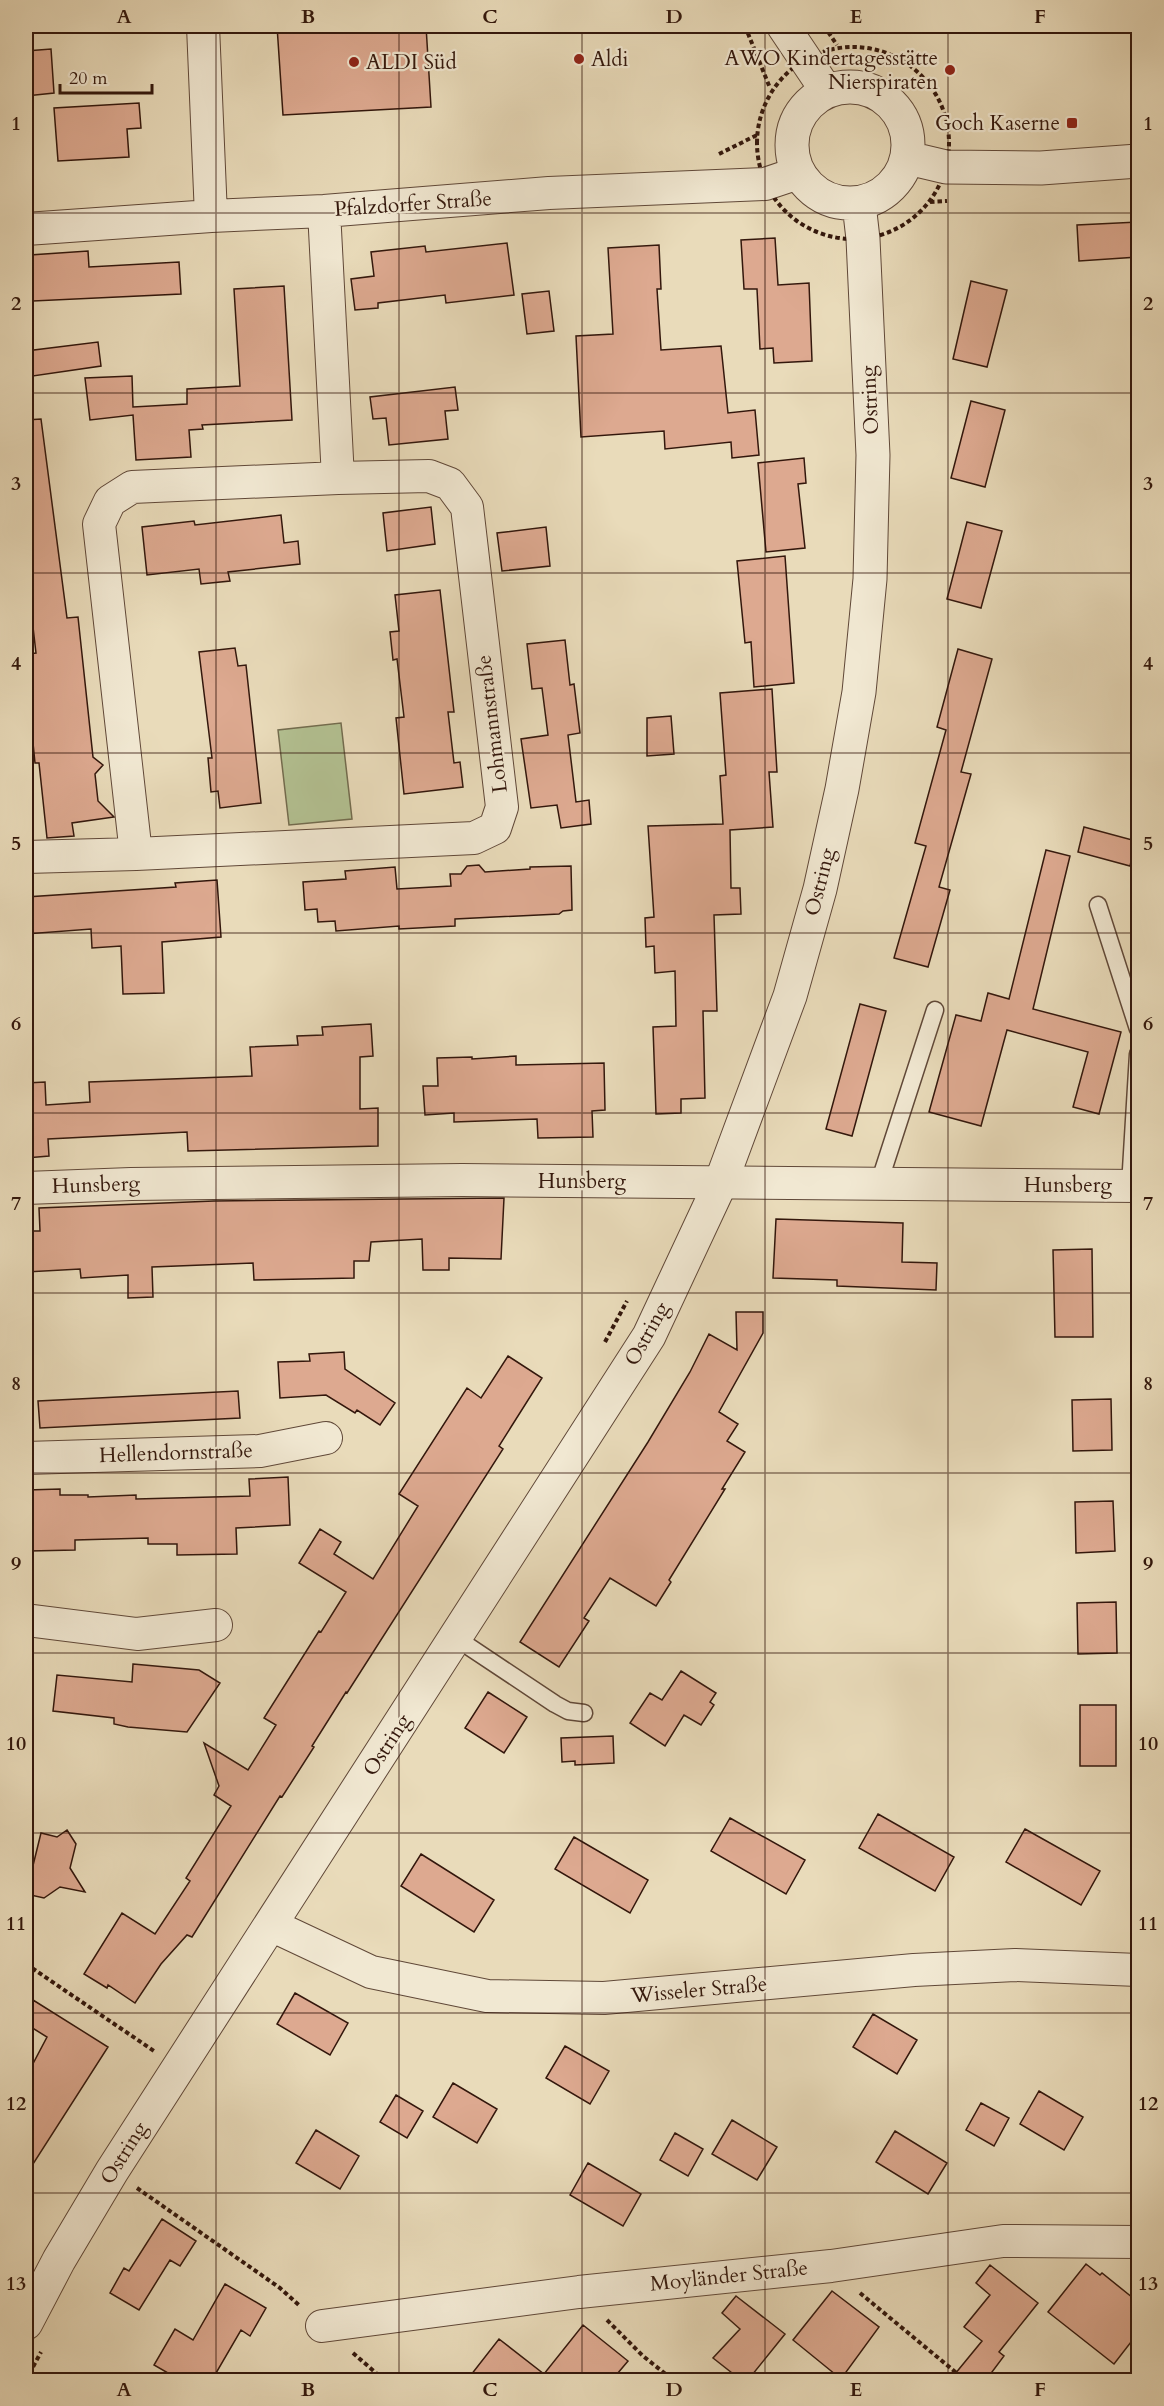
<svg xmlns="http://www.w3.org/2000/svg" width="1164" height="2406" font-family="Cardo,serif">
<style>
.green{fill:#b3c192;stroke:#736c4f;stroke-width:1.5}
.building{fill:#dda990;stroke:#33170c;stroke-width:1.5}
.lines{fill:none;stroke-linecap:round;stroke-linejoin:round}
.service-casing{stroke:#604838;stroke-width:19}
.minor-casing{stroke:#604838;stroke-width:34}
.tertiary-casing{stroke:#604838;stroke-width:35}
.path{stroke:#33170c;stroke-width:4;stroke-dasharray:4.5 3;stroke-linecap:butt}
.service{stroke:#f1e8d2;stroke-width:16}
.minor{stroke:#f1e8d2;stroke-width:32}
.tertiary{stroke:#f1e8d2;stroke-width:33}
.grid{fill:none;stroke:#33170c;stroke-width:1.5;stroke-opacity:0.55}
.poi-dot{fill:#8f2418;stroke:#f1e8d2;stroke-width:2}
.labels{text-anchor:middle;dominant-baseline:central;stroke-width:4.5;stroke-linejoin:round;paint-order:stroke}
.poi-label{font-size:21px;fill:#33170c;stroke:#f1e8d2;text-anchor:end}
.street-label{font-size:21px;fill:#33170c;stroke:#f1e8d2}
.neatline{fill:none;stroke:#33170c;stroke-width:2}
.grid-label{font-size:20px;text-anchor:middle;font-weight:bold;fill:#33170c}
</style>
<rect width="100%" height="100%" fill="#e9dbba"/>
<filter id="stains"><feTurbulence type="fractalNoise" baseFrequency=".00333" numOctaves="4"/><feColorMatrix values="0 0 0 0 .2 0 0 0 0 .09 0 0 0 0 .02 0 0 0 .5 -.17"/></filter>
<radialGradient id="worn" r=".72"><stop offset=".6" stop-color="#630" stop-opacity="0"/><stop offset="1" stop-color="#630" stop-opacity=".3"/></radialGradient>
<path class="green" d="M341 723 352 819 289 825 278 730Z"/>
<path class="building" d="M277 26H426L431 107 283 115Z
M51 49 54 93 26 96V51Z
M139 103 141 128 127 129 129 157 58 161 54 108Z
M1138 222V257L1079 261 1077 225Z
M775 238 778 285 809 283 812 361 774 363 773 348 760 349 757 289H744L741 240Z
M507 243 514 295 446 303 445 295 378 303V308L355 310 351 279 374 276 371 252 425 246 426 252Z
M659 245 661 289H657L661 350 721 346 728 413 755 410 759 455 732 458 731 442 665 449 664 431 581 437 576 336 613 334 608 248Z
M88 251 89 267 179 262 181 294 33 301 30 255Z
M971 281 1007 290 987 367 953 359Z
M284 286 292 420 202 425 203 429 189 430 191 457 136 460 133 415 90 420 85 378 132 376 133 407 187 404V389L240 386 234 289Z
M549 291 554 331 527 334 522 294Z
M98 342 101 366 26 377V351Z
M455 387 458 410 445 411 448 439 389 445 386 418 373 419 370 397Z
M971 401 1005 410 985 487 951 478Z
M41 419 67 618 78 617 93 757 103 765 95 774 98 801 114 817 72 823 74 836 47 838 39 763H35L26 673V654L36 653 26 566V420Z
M804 458 806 483 798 484 805 548 766 552 758 463Z
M431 507 435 544 387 551 383 513Z
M281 515 284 543 298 541 300 564 228 572 230 581 201 584 199 569 147 575 142 527 194 521 195 525Z
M967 522 1002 531 981 608 947 599Z
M546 527 550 566 502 571 497 533Z
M785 556 794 683 754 687 751 642 745 643 737 561Z
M440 590 454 712H448L454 763 460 762 463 787 404 794 396 718 404 717 397 659 393 660 390 632 399 631 395 595Z
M565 640 570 685 574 684 580 733 568 735 576 802 589 800 591 824 561 828 557 805 531 808 521 739 548 735 542 688 532 689 527 644Z
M235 648 238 666 246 665 261 803 220 808 218 791 211 792 208 758H212L199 652Z
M958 649 992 659 961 772 971 774 939 887 950 890 928 967 894 958 926 846 915 843 946 730 937 727Z
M772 689 777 772H769L773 827 730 830 731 888H740L741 914 714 915 717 1011H703L705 1098 681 1099V1113L656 1114 653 1027 676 1026 675 971 655 973 654 946 646 947 645 918 654 917 648 826 723 824 720 776 726 775 720 693Z
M671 716 674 754 647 756V718Z
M1084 827 1136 841 1130 866 1078 852Z
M1046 850 1070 856 1033 1009 1121 1032 1099 1114 1073 1107 1088 1052 1007 1030 981 1126 929 1112 956 1015 981 1021 988 993 1009 999Z
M479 865 485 872 530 869V867L571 866 572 910 563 911 559 914 455 919V926L399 929V926L336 931 335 921 318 922 317 909 305 910 303 882 346 879 345 871 395 867 397 889 451 886 450 874H461L467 866Z
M217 880 221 937 162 942 164 993 123 994 121 946 92 948 91 929 26 934V897L176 887 175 883Z
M860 1004 886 1011 852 1136 826 1129Z
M371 1024 373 1056 360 1057V1109L378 1108V1146L188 1151 187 1132 48 1139 49 1156 26 1158V1083L45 1082 46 1105 90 1102 89 1082 252 1076 250 1047 298 1045 297 1036 323 1035 322 1027Z
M516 1056V1065L604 1063 605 1110 592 1111 593 1137 538 1138 537 1119 454 1122V1113L425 1115 423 1086H438L437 1058 472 1057V1059Z
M504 1198 501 1259 449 1258V1270H423L422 1239 371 1242 369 1261H354V1278L254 1280 253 1263 152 1267 153 1297 128 1298V1275L81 1278 80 1269 26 1272V1231H40L39 1208 214 1201Z
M776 1219 903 1223 902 1262 937 1263 936 1290 837 1286V1280L773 1278Z
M1092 1249 1093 1337H1055L1053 1250Z
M736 1312H763V1333L719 1412 738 1424 727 1441 745 1452 722 1489H725L669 1580 671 1582 656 1606 610 1578 584 1618 589 1621 559 1667 520 1642 648 1442 690 1372 709 1334 737 1350Z
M344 1352 345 1369 395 1403 380 1425 357 1410 355 1413 326 1395 280 1398 278 1362 310 1361 309 1354Z
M508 1356 542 1378 499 1446 503 1449 347 1693 346 1692 312 1746 314 1747 282 1797 280 1796 192 1937 187 1935 161 1964 135 2003 108 1985 107 1988 84 1974 122 1913 155 1934 190 1881 186 1878 231 1806 214 1795 219 1786 204 1743 248 1770 276 1725 264 1718 319 1631 321 1632 346 1592 299 1563 320 1529 341 1542 334 1554 373 1579 418 1506 399 1494 467 1388 481 1398Z
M238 1391 240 1418 40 1428 38 1401Z
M1111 1399 1112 1450 1073 1451 1072 1400Z
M288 1477 290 1525 236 1528 237 1554 177 1555V1544H148V1538L75 1540V1550L29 1551 27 1490 60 1489V1495H88V1497L136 1495V1499L250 1496 249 1479Z
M1113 1501 1115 1551 1076 1553 1075 1502Z
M1116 1602 1117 1653 1078 1654 1077 1603Z
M133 1664 199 1670 220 1683 187 1732 128 1727 114 1724V1718L53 1711 57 1675 132 1682Z
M681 1671 716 1693 710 1702 714 1705 701 1725 684 1715 665 1746 630 1723 650 1693 662 1700Z
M488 1692 527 1717 504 1753 465 1728Z
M1080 1705H1116V1766H1080Z
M613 1736 614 1763 575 1765V1761L562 1762 561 1738Z
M878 1814 954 1857 935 1891 859 1848Z
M730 1818 805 1860 786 1894 711 1851Z
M1025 1829 1100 1871 1081 1905 1006 1862Z
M67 1830 76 1844 70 1868 85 1892 60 1887 44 1898 26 1894 41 1833 57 1837Z
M574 1837 648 1880 630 1913 555 1869Z
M421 1854 494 1900 474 1932 401 1886Z
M295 1993 348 2023 330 2055 277 2024Z
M33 2000 108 2047 26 2175V2077L47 2037 26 2024V2013Z
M873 2014 917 2040 897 2074 853 2047Z
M565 2046 609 2071 590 2104 546 2078Z
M453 2083 497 2109 477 2143 433 2117Z
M1039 2091 1083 2117 1064 2150 1020 2124Z
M396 2095 423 2111 407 2138 380 2122Z
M981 2103 1009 2118 994 2146 966 2130Z
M732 2120 777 2147 757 2180 712 2154Z
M316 2130 359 2156 340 2189 296 2163Z
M895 2131 947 2163 928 2194 876 2162Z
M675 2133 703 2149 688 2176 660 2160Z
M588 2163 641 2194 623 2226 570 2195Z
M162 2219 196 2241 180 2266 170 2260 139 2310 110 2293 124 2268 129 2271Z
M1086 2264 1100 2275 1102 2273 1138 2302V2333L1114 2364 1048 2312Z
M990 2265 1038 2303 999 2352 1004 2356 986 2380H950L982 2341 964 2327 990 2295 976 2283Z
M225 2284 266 2308 250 2336 241 2330 212 2380H180L154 2365 175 2329 193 2340Z
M832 2291 879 2327 841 2379 793 2340Z
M736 2296 785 2334 748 2380H741L713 2358 740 2329 722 2313Z
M583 2325 628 2361 612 2380H467L499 2339 544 2374Z"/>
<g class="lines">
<g class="service-casing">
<path id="service" d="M1098 905 1138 1029
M879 1183 935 1010
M1130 1186 1138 1054
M456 1638 555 1704 568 1711 584 1713"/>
</g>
<g class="minor-casing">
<path id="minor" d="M203 26 211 216
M783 26 826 90
M324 211 338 478 132 487 110 501 99 524 136 854 474 838 495 828 502 807 467 507 450 484 429 476 338 478
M26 229 211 216 324 211 549 193 765 184 798 173
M26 857 136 854
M26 1188 131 1184 462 1180 1138 1186
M26 1458 260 1451 326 1438
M26 1620 137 1634 216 1625
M271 1925 371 1972 487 1996 604 1998 914 1970 1015 1965 1138 1970
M322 2326 579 2292 831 2266 1003 2241 1138 2242"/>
</g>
<g class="tertiary-casing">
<path id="tertiary" d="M792 145a58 58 0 1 1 116 0a58 58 0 1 1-116 0Z
M908 158 946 167 1041 168 1138 161
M26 2323 59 2260 112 2171 649 1336 721 1182 790 996 820 889 842 789 859 692 870 579 873 455 863 239 859 204"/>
</g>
<path class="path" d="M745 26 770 88
M824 26 837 45
M757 143a96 96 0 1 1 192 0a96 96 0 1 1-192 0Z
M719 154 759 134
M930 202 947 201
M605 1342 627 1301
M26 1964 154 2051
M137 2188 280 2288 300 2306
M860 2293 965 2380
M607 2320 643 2356 673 2380
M353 2353 384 2380
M26 2380 41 2352"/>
<use href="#service" class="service"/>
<use href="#minor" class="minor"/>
<use href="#tertiary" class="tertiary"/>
</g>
<path class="grid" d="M216 26V2380M399 26V2380M582 26V2380M765 26V2380M948 26V2380M26 213H1138M26 393H1138M26 573H1138M26 753H1138M26 933H1138M26 1113H1138M26 1293H1138M26 1473H1138M26 1653H1138M26 1833H1138M26 2013H1138M26 2193H1138"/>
<g class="poi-dot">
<circle cx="579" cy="59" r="6"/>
<circle cx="354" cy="62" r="6"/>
<circle cx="950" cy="70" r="6"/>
<rect x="1066" y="117" width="12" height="12" rx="3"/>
</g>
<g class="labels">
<g class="poi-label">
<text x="938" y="58">AWO Kindertagesstätte<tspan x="938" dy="24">Nierspiraten</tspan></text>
<text x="591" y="59" text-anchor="start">Aldi</text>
<text x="366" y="62" text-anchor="start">ALDI Süd</text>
<text x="1060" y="123">Goch Kaserne</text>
</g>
<g class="street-label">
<text transform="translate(413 204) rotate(-4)">Pfalzdorfer Straße</text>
<text transform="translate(870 400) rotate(-93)">Ostring</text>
<text transform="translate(492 724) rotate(-97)">Lohmannstraße</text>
<text transform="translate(820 882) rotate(-76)">Ostring</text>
<text x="582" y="1181">Hunsberg</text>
<text transform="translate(96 1185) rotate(-2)">Hunsberg</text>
<text x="1068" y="1185">Hunsberg</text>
<text transform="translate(647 1334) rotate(-61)">Ostring</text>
<text transform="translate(176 1453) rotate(-2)">Hellendornstraße</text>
<text transform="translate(387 1745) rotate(-57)">Ostring</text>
<text transform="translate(699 1990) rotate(-5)">Wisseler Straße</text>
<text transform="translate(124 2153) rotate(-58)">Ostring</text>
<text transform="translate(729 2276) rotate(-6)">Moyländer Straße</text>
</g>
</g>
<rect width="1164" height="2406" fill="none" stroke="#e9dbba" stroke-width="66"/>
<path d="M60 84v9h92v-9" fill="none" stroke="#33170c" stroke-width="3"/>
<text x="69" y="84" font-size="18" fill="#33170c" stroke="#f1e8d2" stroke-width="4.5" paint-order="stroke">20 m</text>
<rect x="33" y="33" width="1098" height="2340" class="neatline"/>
<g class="grid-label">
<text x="124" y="23">A</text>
<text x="308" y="23">B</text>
<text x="490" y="23">C</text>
<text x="674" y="23">D</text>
<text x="856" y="23">E</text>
<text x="1040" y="23">F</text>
<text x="16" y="130">1</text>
<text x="1148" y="130">1</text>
<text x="16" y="310">2</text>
<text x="1148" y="310">2</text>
<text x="16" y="490">3</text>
<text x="1148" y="490">3</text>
<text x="16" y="670">4</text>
<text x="1148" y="670">4</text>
<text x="16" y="850">5</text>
<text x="1148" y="850">5</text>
<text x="16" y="1030">6</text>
<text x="1148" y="1030">6</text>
<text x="16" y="1210">7</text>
<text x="1148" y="1210">7</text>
<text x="16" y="1390">8</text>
<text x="1148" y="1390">8</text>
<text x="16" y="1570">9</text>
<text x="1148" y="1570">9</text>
<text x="16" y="1750">10</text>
<text x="1148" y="1750">10</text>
<text x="16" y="1930">11</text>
<text x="1148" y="1930">11</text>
<text x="16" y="2110">12</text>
<text x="1148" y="2110">12</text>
<text x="16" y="2290">13</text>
<text x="1148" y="2290">13</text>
<text x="124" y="2396">A</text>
<text x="308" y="2396">B</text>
<text x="490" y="2396">C</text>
<text x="674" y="2396">D</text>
<text x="856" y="2396">E</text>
<text x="1040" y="2396">F</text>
</g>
<rect width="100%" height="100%" filter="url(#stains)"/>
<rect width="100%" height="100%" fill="url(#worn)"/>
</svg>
